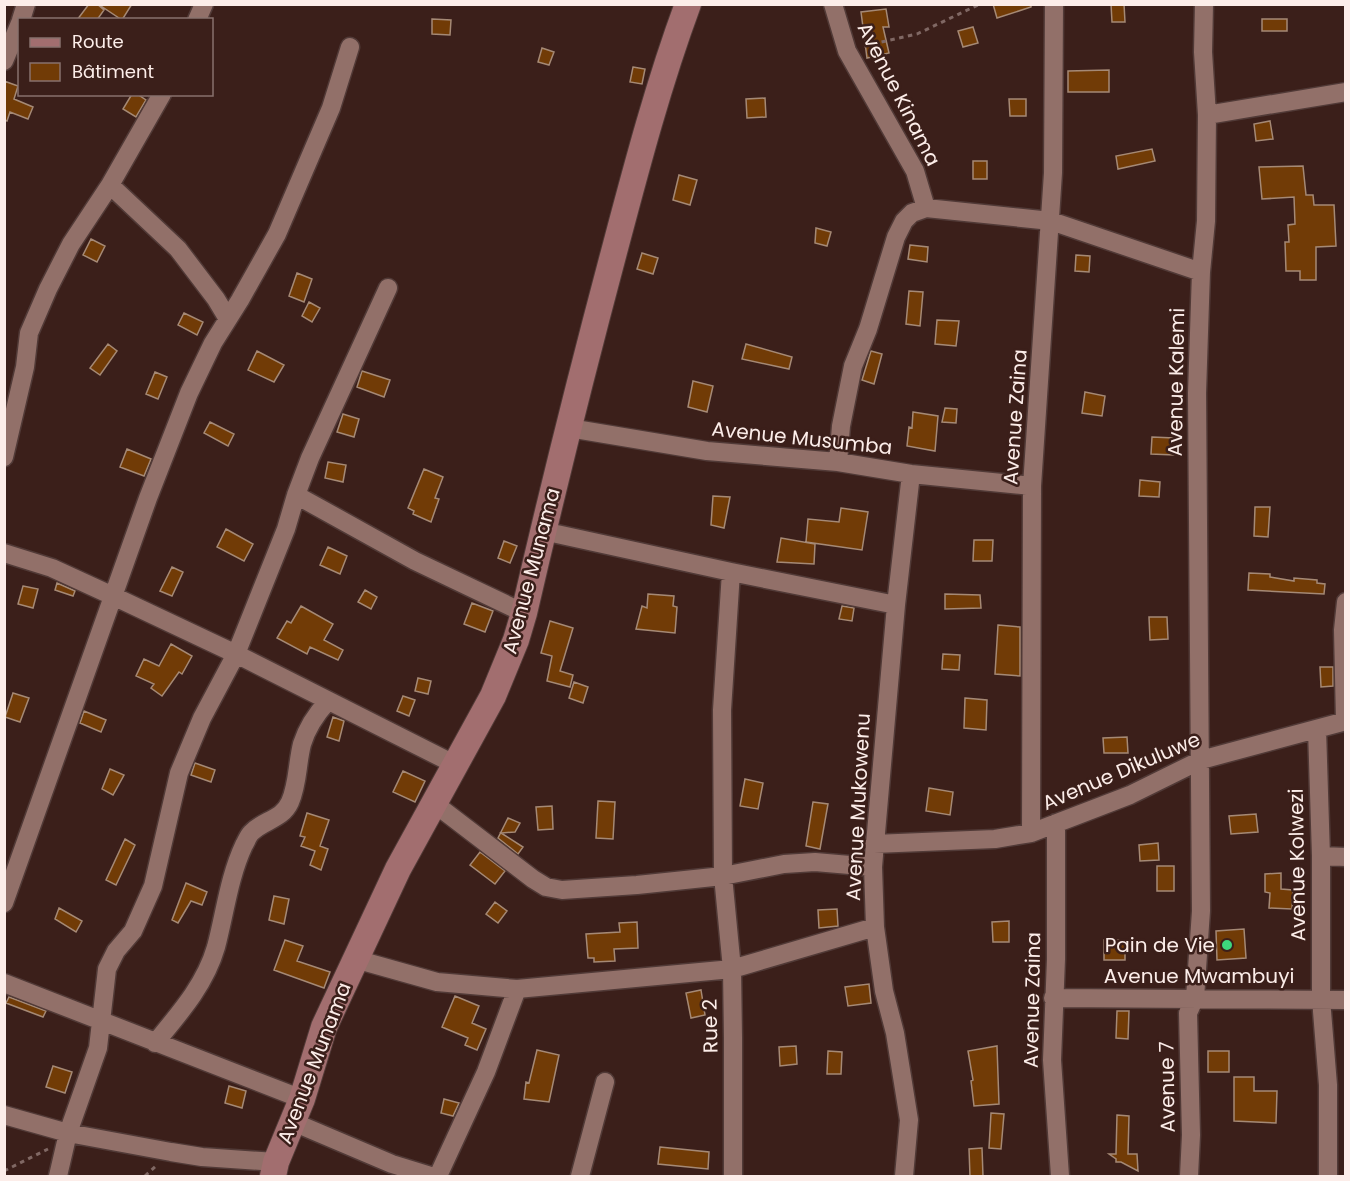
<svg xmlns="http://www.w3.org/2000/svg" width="1350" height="1181" font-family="Poppins,sans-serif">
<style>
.building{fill:#713b06;stroke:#a58975;stroke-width:1.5}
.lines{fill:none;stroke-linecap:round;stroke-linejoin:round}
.street-casing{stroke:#513a37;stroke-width:21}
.secondary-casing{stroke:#513a37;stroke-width:28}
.path{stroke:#806864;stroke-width:3;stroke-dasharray:4.5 4.5;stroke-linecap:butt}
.street{stroke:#927069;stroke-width:18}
.secondary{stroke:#a26e6f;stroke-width:26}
.poi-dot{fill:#3dd77e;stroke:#3b1f1a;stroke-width:2}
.labels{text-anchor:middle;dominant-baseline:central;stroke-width:5;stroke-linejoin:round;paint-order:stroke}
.street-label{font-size:20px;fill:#fcede9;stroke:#3b1f1a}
.poi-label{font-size:20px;fill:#fcede9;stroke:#3b1f1a;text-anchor:end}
</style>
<rect width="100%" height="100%" fill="#3b1f1a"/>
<path class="building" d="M89 4H97L104 10 97 20H77Z
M98 4H132L122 20Z
M993 4H1031V7L997 18Z
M1111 4H1124L1125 22H1112Z
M886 9 889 27H883L889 53 867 58 861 12Z
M432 19 451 20 450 35 432 34Z
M1262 19H1287V31H1262Z
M973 27 978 43 963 47 958 31Z
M542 48 554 52 549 65 538 62Z
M633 67 645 69 642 84 630 82Z
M1109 70V92H1068V71Z
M4 81 18 86 14 99 33 107 28 119 10 112 7 121 4 120Z
M132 94H137L146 100 136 117 123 109Z
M765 98 766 117 747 118 746 99Z
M1009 99H1026V116H1010Z
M1270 121 1273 139 1256 141 1254 124Z
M1152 149 1155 161 1118 169 1116 156Z
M973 161H987V179H973Z
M1303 166 1306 195H1313L1314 205H1334L1336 246 1316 247V280H1300V271H1286L1285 242H1289L1288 225 1295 224 1294 197 1262 199 1259 167Z
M679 175 697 180 690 205 673 200Z
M816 228 831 232 827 246 815 243Z
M91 239 105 246 97 262 83 255Z
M910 245 928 247 927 262 908 259Z
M642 253 658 258 653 274 637 269Z
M1076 255 1090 256 1089 272 1075 271Z
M297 273 312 279 304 302 289 296Z
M909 291 923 292 920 326 906 324Z
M309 302 320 308 312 322 302 316Z
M184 313 203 322 197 335 178 325Z
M937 320 959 321 956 346 935 344Z
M108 344 117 351 100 375 90 368Z
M746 344 792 357 789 369 742 359Z
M257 351 284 365 274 382 248 370Z
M871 351 882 354 874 384 862 380Z
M362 371 390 380 384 397 357 387Z
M155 372 167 377 158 399 146 394Z
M693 381 713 386 707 412 688 407Z
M1085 392 1105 396 1102 416 1082 413Z
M945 408 957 409 956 423 942 422Z
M913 412 938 416 935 451 907 446 909 427 912 428Z
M343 414 359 419 354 437 337 432Z
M210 422 234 434 228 446 204 433Z
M1152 437 1174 438V455L1151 454Z
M127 449 151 459 144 476 120 467Z
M328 462 346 465 343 482 325 478Z
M424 469 443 477 435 498 439 499 431 522 413 514 414 511 408 508Z
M1140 480 1160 482 1159 497 1139 496Z
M713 496 730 497 724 528 711 525Z
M1255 507H1270L1268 537 1254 536Z
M841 508 868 512 862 550 806 542 808 519 839 522Z
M226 529 253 544 244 561 217 547Z
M781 538 815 544 814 564 777 562Z
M974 540H993L992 561H973Z
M504 541 517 546 510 563 498 558Z
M328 547 347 556 340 574 320 565Z
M172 567 183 572 172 596 160 591Z
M1249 573 1270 574V577L1294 581V578L1317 580V583L1325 584 1324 594 1248 590Z
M57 583 75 591 73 596 55 590Z
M23 586 38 589 33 608 18 604Z
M365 590 377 597 371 609 358 602Z
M648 594 674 596 673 606 677 607 675 633 636 629 642 606 647 608Z
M945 594 980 595 981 608 945 609Z
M472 603 493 611 485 632 464 624Z
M301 606 333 624 324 640 343 650 338 660 310 647 307 654 277 638 287 621 291 623Z
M842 606 854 608 852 621 839 619Z
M1149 617H1167L1168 639 1150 640Z
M550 621 573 628 560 671 573 675 570 687 547 681 552 656 541 653Z
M998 625 1020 627V676L995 674Z
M171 644 192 656 182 674 179 672 162 696 151 688 154 684 136 676 144 659 159 666Z
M943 654 960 655 959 670 942 669Z
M1320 667H1333V686L1321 687Z
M418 678 431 681 428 694 415 691Z
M574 682 588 687 583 703 569 698Z
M13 693 29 698 20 722 5 717Z
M403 696 415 700 409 716 397 711Z
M965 698 987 700 986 730 964 728Z
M84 711 106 720 101 732 80 723Z
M333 717 344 721 339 741 327 737Z
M1127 737 1128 753H1104L1103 738Z
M195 763 215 770 211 782 191 775Z
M110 769 124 775 113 795 102 789Z
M403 771 425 781 415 802 393 792Z
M745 779 763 783 758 809 740 806Z
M929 788 953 792 950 815 926 811Z
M598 801 615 802 613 839 596 838Z
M813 802 828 804 820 849 806 846Z
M552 806 553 829 538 830 536 807Z
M307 813 329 820 320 846 328 849 321 870 310 865 315 851 301 846 305 837 300 836Z
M1256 814 1258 832 1231 834 1229 816Z
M508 818 520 823 515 832 501 833 523 847 518 854 498 838Z
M125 839 135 845 116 885 106 880Z
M1158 843 1159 860 1140 861 1139 845Z
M480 852 505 871 495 884 470 865Z
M1157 866H1174V891H1157Z
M1281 873V889L1293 890 1292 909 1269 908 1270 893 1265 892V874Z
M186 883 207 892 202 905 191 901 178 923 172 920Z
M274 896 289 899 284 924 269 920Z
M495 902 507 911 498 923 486 914Z
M59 908 82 921 76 932 55 919Z
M837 909 838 926 819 928 818 910Z
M1009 921V942H993L992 922Z
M637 922 638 948 614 949 615 961 594 962V958H588L586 934 620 932 619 923Z
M1244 929 1246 958 1217 960 1216 931Z
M285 940 303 946 297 961 330 972 324 988 274 970Z
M1104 940H1125V960H1104Z
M869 984 871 1003 848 1006 845 987Z
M701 990 705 1015 691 1018 686 993Z
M455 996 479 1006 472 1023 486 1029 477 1050 465 1045 468 1038 442 1027Z
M9 997 46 1011 43 1017 6 1003Z
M1117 1011H1129L1128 1039 1116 1038Z
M796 1046 797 1064 780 1066 779 1047Z
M997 1046 999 1104 974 1106 971 1081 973 1080 968 1051Z
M537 1050 559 1055 549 1102 524 1099 526 1082 529 1083Z
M828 1051 842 1052 841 1074H827Z
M1208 1051H1229V1072H1208Z
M53 1066 72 1072 65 1093 46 1087Z
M1234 1077H1254V1091H1277L1276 1123 1234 1121Z
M229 1086 246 1091 242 1108 225 1103Z
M444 1099 459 1103 453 1116 441 1113Z
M991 1113 1004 1114 1001 1149 989 1148Z
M1117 1115 1129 1116 1128 1154H1137L1138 1171 1121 1162H1116V1159L1109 1154H1116Z
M660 1147 709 1152 708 1169 658 1164Z
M982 1148 983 1176H970L969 1149Z"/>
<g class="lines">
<g class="street-casing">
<path id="street" d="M833 4 847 51 915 171 926 208
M21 20 26 4
M197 20 204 4
M4 61 20 23
M1207 115 1346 92
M110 185 178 249 216 299 228 319
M569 428 707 451 838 462 911 474 1032 486
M4 457 25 367 29 333 48 289 71 244 110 185 162 94
M838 462 841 426 853 366 868 329 896 237 904 221 912 213 926 208 1051 221 1201 272
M296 495 415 561 524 613
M543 531 731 572 896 605
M4 553 52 568 113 596 236 654 456 765
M731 572 722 710 723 876 732 969 733 1038V1176
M1345 721 1343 630 1346 602
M1317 729 1321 856V999L1328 1085V1176
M435 804 533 879 546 887 562 890 637 885 723 876 784 864 815 862 873 867
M1056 823V959L1052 1060 1060 1176
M1031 833 1032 486 1053 173 1054 4
M874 844 995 839 1031 833 1130 795 1201 760 1346 721
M1321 856 1346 857
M4 903 148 498 189 393 213 343 240 300 277 234 331 108 350 47
M355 959 437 982 517 989 732 969 875 927
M4 983 302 1099
M1053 998 1346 1000
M155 1043C179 1014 205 985 216 947 225 913 229 877 244 845 246 842 248 836 251 833 263 820 282 820 290 802 298 784 297 764 302 744 307 728 317 713 328 701
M4 1115 68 1133 171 1152 202 1157 276 1162
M293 1122 392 1164 431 1176
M58 1176 68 1133 98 1048 107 969 116 951 133 931 153 886 179 773 202 718 236 654 286 529 296 495 310 458 388 288
M438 1176 486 1072 517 989
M580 1176 605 1082
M904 1176 909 1120 895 1033 884 991 875 927 873 867 896 605 911 474
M1189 1176 1191 1135 1188 1013 1195 998 1201 911 1197 393 1201 272 1206 221 1207 115 1203 52 1204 4"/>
</g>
<g class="secondary-casing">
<path id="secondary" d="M273 1176 276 1162 302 1099 324 1027 398 869 493 696 516 640 524 613C552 492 582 372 614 252 636 169 658 85 688 4"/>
</g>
<path class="path" d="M864 46 917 34 980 4
M4 1171 48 1149
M145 1176 157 1165"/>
<use href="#street" class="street"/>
<use href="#secondary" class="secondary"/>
</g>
<circle class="poi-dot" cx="1227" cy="945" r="6"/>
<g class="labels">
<g class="street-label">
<text transform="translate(899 94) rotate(63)">Avenue Kinama</text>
<text transform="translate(1176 382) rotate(-89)">Avenue Kalemi</text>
<text transform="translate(1015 417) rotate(-86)">Avenue Zaina</text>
<text transform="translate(802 438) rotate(6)">Avenue Musumba</text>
<text transform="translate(531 571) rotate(-75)">Avenue Munama</text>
<text transform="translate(1121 771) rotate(-23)">Avenue Dikuluwe</text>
<text transform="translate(858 807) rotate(-87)">Avenue Mukowenu</text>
<text transform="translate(1297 865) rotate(-91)">Avenue Kolwezi</text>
<text x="1199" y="976">Avenue Mwambuyi</text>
<text transform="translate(1032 1000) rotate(-89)">Avenue Zaina</text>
<text transform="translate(710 1026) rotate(-91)">Rue 2</text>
<text transform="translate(314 1063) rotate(-69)">Avenue Munama</text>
<text transform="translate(1167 1087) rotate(-91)">Avenue 7</text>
</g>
<g class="poi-label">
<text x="1215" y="945">Pain de Vie</text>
</g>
</g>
<rect width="1350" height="1181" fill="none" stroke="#fcede9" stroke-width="12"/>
<rect x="18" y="18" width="195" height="78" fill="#3b1f1a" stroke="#88716d" stroke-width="1.5"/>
<rect x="30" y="38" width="30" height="9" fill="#a26e6f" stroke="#88716d" stroke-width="1.5"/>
<text x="72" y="48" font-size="18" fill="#fcede9">Route</text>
<rect x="30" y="63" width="30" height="18" fill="#713b06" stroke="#88716d" stroke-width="1.5"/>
<text x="72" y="78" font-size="18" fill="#fcede9">Bâtiment</text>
</svg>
